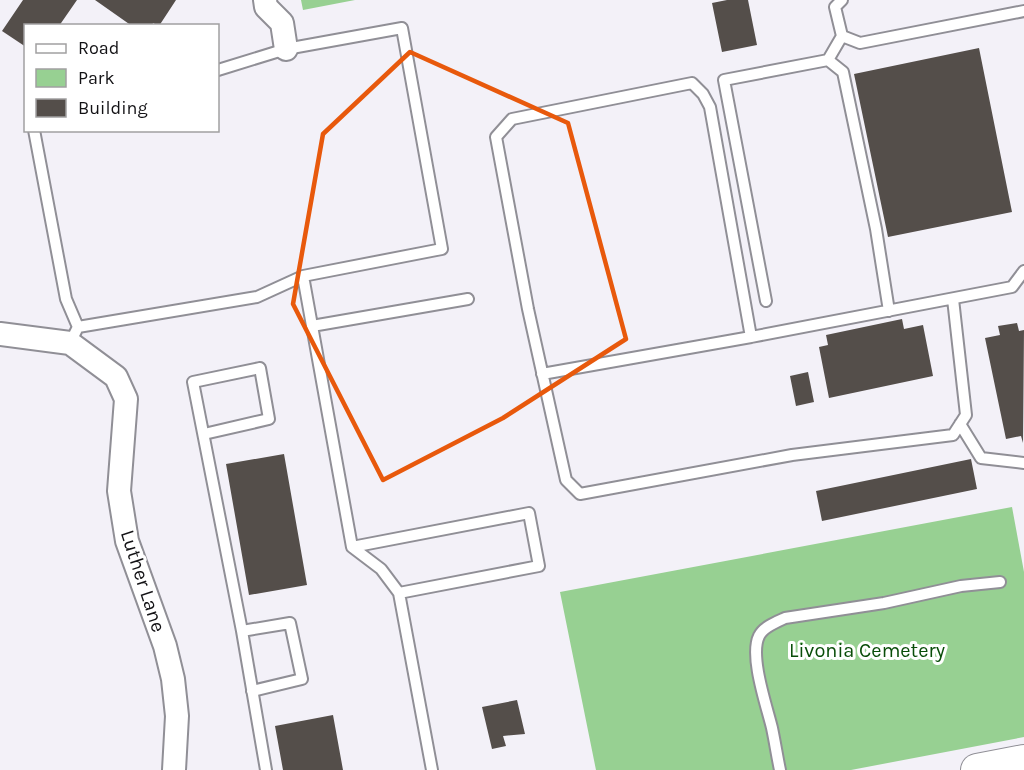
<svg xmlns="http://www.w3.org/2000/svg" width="1024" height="770" font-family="Karla,sans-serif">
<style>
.green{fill:#97d092}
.building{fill:#544e4a}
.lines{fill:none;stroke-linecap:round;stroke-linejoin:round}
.service-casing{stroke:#908f96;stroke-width:14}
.minor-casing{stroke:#908f96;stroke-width:26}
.secondary-casing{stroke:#908f96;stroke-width:34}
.service{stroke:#fff;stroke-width:10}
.minor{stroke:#fff;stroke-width:22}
.secondary{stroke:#fff;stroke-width:32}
.marked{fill:none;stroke:#e8590c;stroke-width:4.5;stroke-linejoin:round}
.labels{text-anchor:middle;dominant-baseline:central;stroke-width:6;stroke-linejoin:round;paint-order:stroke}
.street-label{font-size:20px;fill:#131215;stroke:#fff}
.park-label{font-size:20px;fill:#094d09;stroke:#fff}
</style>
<rect width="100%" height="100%" fill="#f3f1f8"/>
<path class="green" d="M301 0H355L303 10Z
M1012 507 1024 572V737L851 770H596L560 592Z"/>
<path class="building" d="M23 0H77L59 26H26V47L2 31Z
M95 0H176L159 26 153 23 152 26H132Z
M727 0H748L757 45 722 52 712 3Z
M979 48 1012 212 888 237 854 74Z
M902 319 904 329 923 325 933 376 829 398 819 347 828 345 826 335Z
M1017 323 1019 331 1024 330 1023 443 1021 436 1006 439 985 338 1000 335 998 326Z
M808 372 814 402 796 406 790 376Z
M284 454 307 585 249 595 226 464Z
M971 459 977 489 822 521 816 491Z
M517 700 525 734 503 736 506 746 492 749 482 707Z
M333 715 343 770H283L275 726Z"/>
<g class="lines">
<g class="service-casing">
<path id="service" d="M842 0 835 7 842 36 860 43 1024 11
M828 60 842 36
M218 70 286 49 402 28 442 249 303 276
M34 130 66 299 78 327
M953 299 966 415 953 435 792 455 580 494 566 480 528 309 496 137 512 119 692 83 703 94 710 107 751 337 1012 287 1024 271
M766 301 724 80 828 60 843 72 876 229 889 311
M312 326 468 299
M70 343 78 327 257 297 303 276 352 547 381 569 399 593 432 770
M542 374 751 337
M960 424 981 458 1024 463
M204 434 269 419 260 368 193 382 242 631 266 770
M352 547 529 513 539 566 399 593
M242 631 290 623 302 679 252 691
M780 770C777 756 775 742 772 728 767 707 749 656 759 636 763 627 776 622 785 618L884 603 961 586 1000 582"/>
</g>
<g class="minor-casing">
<path id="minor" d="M265 0 266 7 282 23 286 49
M0 334 70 343 116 377 126 399 119 491 127 541 165 646 173 679 177 716 174 770"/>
</g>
<g class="secondary-casing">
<path id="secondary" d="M977 770 1024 761"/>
</g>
<use href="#service" class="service"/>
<use href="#minor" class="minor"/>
<use href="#secondary" class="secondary"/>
</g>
<path class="marked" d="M410 52 568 123 626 339 503 418 383 480 293 304 323 134Z"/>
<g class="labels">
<g class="street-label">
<text transform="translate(143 581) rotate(72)">Luther Lane</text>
</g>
<g class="park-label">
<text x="867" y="650">Livonia Cemetery</text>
</g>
</g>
<rect x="24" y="24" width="195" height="108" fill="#ffffff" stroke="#a1a0a1" stroke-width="1.5"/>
<rect x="36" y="44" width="30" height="9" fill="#ffffff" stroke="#a1a0a1" stroke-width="1.5"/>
<text x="78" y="54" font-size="18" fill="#131215">Road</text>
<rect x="36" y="69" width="30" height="18" fill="#97d092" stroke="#a1a0a1" stroke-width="1.5"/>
<text x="78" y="84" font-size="18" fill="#131215">Park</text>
<rect x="36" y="99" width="30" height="18" fill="#544e4a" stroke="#a1a0a1" stroke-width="1.5"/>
<text x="78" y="114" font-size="18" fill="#131215">Building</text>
</svg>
